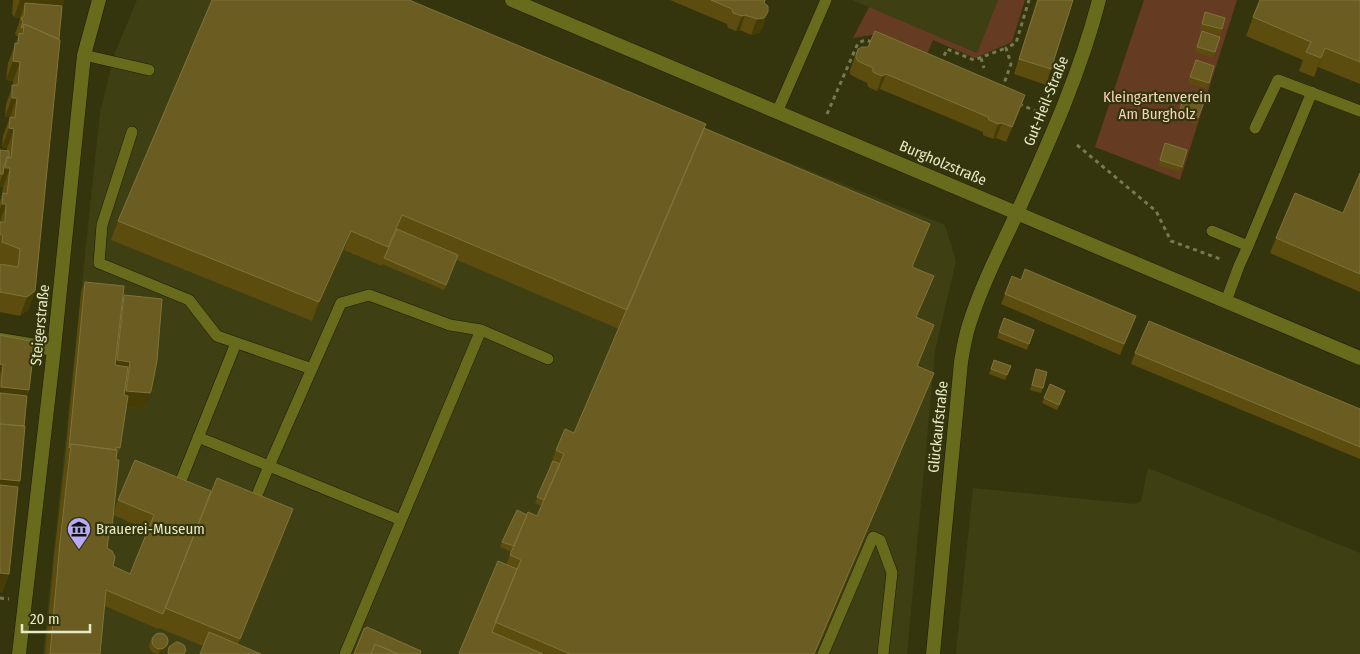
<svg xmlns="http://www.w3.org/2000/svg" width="1360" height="654" font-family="'Fira Sans Condensed',sans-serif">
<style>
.built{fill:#3e4013}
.green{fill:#653c22}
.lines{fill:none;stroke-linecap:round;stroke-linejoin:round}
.service-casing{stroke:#1b1c05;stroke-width:12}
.minor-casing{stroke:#1b1c05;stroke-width:15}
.path{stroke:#777952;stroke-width:3;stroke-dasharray:4 4;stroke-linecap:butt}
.service{stroke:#686a1c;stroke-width:11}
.minor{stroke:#686a1c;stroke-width:14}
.wall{fill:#5c4c0e;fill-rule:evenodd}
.shaded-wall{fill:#463c05}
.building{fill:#6b5d21;stroke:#7f733b}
.labels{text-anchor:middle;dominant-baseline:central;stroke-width:4.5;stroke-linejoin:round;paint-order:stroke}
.park-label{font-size:15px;fill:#f9d2bd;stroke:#34350d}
.street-label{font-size:15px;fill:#e7eac5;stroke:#34350d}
.poi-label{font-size:15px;fill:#e7eac5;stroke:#34350d;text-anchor:start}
</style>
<rect width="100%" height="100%" fill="#34350d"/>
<path class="built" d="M137 0H384L945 225 956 261 935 351 907 654H43L100 113 115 53Z
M852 0H998L977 53Z
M1148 468 1360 553V654H956L973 488 1135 504 1141 501Z"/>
<path class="green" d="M998 0H1025L1012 42 975 58 933 40 925 59 877 34 853 38 869 7 977 53Z
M1144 0H1237L1180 180 1095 147Z"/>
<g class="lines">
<g class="service-casing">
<path id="service" d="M84 55 149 70
M778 110 826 0
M1255 128 1278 80 1360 111
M132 132 102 225 99 263 189 300 217 336 312 369
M1212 231 1248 246 1239 266 1226 301
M1248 246 1312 92
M198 437 401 520
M180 483 236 343
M252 507 269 466 341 303 369 295 450 325 481 330 548 359
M345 654 481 330
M823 654 873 537 880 540 892 573 883 654"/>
</g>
<g class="minor-casing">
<path id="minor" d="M512 0C796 118 1078 238 1360 358
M0 340 54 349
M19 654 54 349 84 55 99 0
M933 654 961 362C963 350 965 337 969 325 981 286 1000 250 1017 213 1048 144 1080 74 1099 0"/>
</g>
<path class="path" d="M981 58 984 68
M941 63 947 49 974 60 1006 48
M1002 89 1011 64 1006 48 1016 43 1029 0
M1019 104 1041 113
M827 114 858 43 865 40 873 42
M1077 145 1156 211 1171 241 1223 260
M0 598 9 599"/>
<use href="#service" class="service"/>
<use href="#minor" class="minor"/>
</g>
<path class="wall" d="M13 0H64L62 6 35 291 28 310 20 316 0 312V264L5 265 0 263V201L2 195 3 187H0V150L7 151V148L2 147 3 136 10 117H5L6 104 13 85V81L6 80 8 63 18 37 15 34 19 23 20 18 14 17 12 14Z
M670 0H766L764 3 763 27 759 33 751 35 740 30 736 31 728 28 727 24Z
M1037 0H1073L1046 85 1014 74Z
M1360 0V84L1318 67 1314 77 1299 71 1303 60 1246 36 1253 17Z
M1205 12 1222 29 1220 35 1200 29Z
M1202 31 1220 37 1213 58 1195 52Z
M858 49 1025 95 1020 110 1006 142 996 138 993 139 983 135V132L880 89 877 91 868 87 867 83 853 76 850 74V70Z
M1196 60 1214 66 1207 89 1188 83Z
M1184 96 1198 118 1196 124 1177 118Z
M704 128 930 224 913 267 928 291 917 317 934 325 918 366 928 388 815 654H459L498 561 506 565 511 552 500 547 502 542 527 515 537 516 542 506 535 503 551 466H550L556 450 574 433 619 329 457 260 444 290 382 264V266L344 250 312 321 111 240 118 221Z
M1165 143 1182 167 1180 172 1158 166Z
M1360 173V292L1270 253 1276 238 1343 213Z
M85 282 122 300 124 295 146 406 144 409 126 407 120 448 117 456 113 514 118 500 286 528 239 644 203 646 159 628 158 629 105 606 100 654H45L54 557 65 459 81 292ZM113 515 148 530 130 574 113 566 107 548 109 535 112 527Z
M1005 294 1132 327 1120 355 1001 304Z
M1004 318 1034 330 1027 350 997 338Z
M0 335 29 390 27 396 20 481 18 487 9 574 2 593H0Z
M1135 353 1360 409V459L1131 364Z
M994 360 1011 366 1005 380 989 374Z
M1036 369 1043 388 1041 393 1030 390Z
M1063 396 1057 410 1042 403 1044 398Z
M152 637 164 652 159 654H157L153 653 151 651 149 646Z"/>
<path class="shaded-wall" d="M20 0H64L56 21 25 3 20 18 14 17Z
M768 12 763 27 759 33 751 35 757 19Z
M745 15 740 30 736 31 742 16Z
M1325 48 1318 67 1314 77 1321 58Z
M13 61 20 62 13 81 6 80Z
M886 74 880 89 877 91 882 76Z
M1025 95 1020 110 1006 142 1012 127Z
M12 98H17L10 117H5Z
M1002 123 996 138 993 139 998 124Z
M9 128 14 129 7 148 2 147Z
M5 168H10L3 187H0V182Z
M2 204H6L0 222V209Z
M930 224 925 239 907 282 912 267Z
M351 231 344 250 312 321 319 302Z
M934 276 928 291 911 332 916 317Z
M35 291 28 310 20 316 27 297Z
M1136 316 1132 327 1120 355 1124 344Z
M934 325 929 340 911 381 917 366Z
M117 360 130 362 124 377 111 376Z
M0 364 3 365 0 374Z
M934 373 928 388 815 654H814Z
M1 387 29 390 20 415 0 413V389Z
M126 391H151L144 409 120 406Z
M0 479 20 481 11 506 0 505Z
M293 509 286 528 235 654 240 639Z
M0 573 9 574 2 593H0Z
M168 641 164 652 159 654 160 649Z"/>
<path class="building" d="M212 0H409L706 124 627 310 402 215 388 247 351 231 319 302 118 221Z
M711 0H765L764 3 768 6V12L764 18 757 19 745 15 742 16 733 13 732 9Z
M1038 0H1073L1051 69 1019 59Z
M1260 0H1360V62L1325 48 1321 58 1306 52 1311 42 1253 17Z
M25 3 62 6 59 39 24 24 22 28H21L23 22 21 18 24 16Z
M1205 12 1225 18 1222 29 1202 24Z
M24 24 60 40 35 291 27 297 0 292V264L18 267 20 249 2 242 3 236 0 234V222H5L6 204H2L3 193 7 194 10 168H5L7 157 11 158 14 129 9 128 10 117 15 118 17 98H12V85H18L20 62 13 61 15 43 18 44 19 33 23 34Z
M875 31 1025 95 1012 127 1002 123 998 124 989 120 988 117 886 74 882 76 873 72V68L858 61 856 58V55L858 49 862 47H868Z
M1202 31 1220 37 1215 52 1197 47Z
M1196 60 1214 66 1209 83 1190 77Z
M1184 96 1204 102 1198 118 1179 112Z
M704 128 930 224 912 267 934 276 916 317 934 325 917 366 934 373 814 654H570L495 622 521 560 510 555 528 512 537 516 564 454 556 450 565 429 574 433Z
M1165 143 1187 150 1182 167 1160 160Z
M0 150 9 151V158L7 157 4 166 3 174H0Z
M1360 173V274L1276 238 1295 193 1343 213Z
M397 229 458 255 446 285 384 258Z
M1025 269 1136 316 1124 344 1005 294 1012 276 1021 280Z
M85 282 124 286 115 365 128 367 124 395 128 396 120 448 116 447V450L71 444 69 448Z
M124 295 162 299 157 361 151 391 150 393 126 391 130 362 117 360Z
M1004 318 1034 330 1029 344 999 332Z
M1149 321 1360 409V447L1135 353Z
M0 335 30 341 34 348 29 390 1 387 3 365 0 364Z
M994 360 1011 366 1007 375 991 369Z
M1036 369 1047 372 1043 388 1032 385Z
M1050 384 1065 391 1059 405 1044 398Z
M0 393 27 396 24 426 0 424Z
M0 424 25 426 20 481 0 479Z
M71 444 117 450 116 460H119L112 527H110L107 548 112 551 115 557 113 566 130 574 154 515 118 500 135 460 211 491 163 614 106 590 100 654H50L60 542Z
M553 461 560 464 544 500 537 497Z
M217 478 293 509 240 639 165 608Z
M0 485 18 487 9 574 0 573Z
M517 510 527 515 514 546 502 542Z
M498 561 517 569 492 632 543 654H461L459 653Z
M367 627 421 651 420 654H398L375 644 371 654H354L364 629Z
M209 632 261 654H200Z
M152 641a8 8 0 1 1 16 0a8 8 0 1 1-16 0Z
M176 642H178L184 645 186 650 184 654H169L168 653 169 647Z
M375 644 398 654H371Z"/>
<defs>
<g id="museum-pin" transform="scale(1.25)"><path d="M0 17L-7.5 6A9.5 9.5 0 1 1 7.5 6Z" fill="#b7abf8" stroke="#34350d"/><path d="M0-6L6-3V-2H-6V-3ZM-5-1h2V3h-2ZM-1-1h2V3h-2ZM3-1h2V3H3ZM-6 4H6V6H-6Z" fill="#111"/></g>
</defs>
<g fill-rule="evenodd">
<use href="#museum-pin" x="79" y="529"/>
</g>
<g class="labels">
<g class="park-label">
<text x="1157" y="97">Kleingartenverein<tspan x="1157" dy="17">Am Burgholz</tspan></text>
</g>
<g class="street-label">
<text transform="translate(1046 101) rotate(-68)">Gut-Heil-Straße</text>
<text transform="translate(943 163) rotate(23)">Burgholzstraße</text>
<text transform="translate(40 325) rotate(-84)">Steigerstraße</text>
<text transform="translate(938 427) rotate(-84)">Glückaufstraße</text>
</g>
<g class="poi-label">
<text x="96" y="529">Brauerei-Museum</text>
</g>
</g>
<path d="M22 624v8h68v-8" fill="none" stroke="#e7eac5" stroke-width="2.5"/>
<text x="30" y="624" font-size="15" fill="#e7eac5" stroke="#34350d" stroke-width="4" paint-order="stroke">20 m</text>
</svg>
